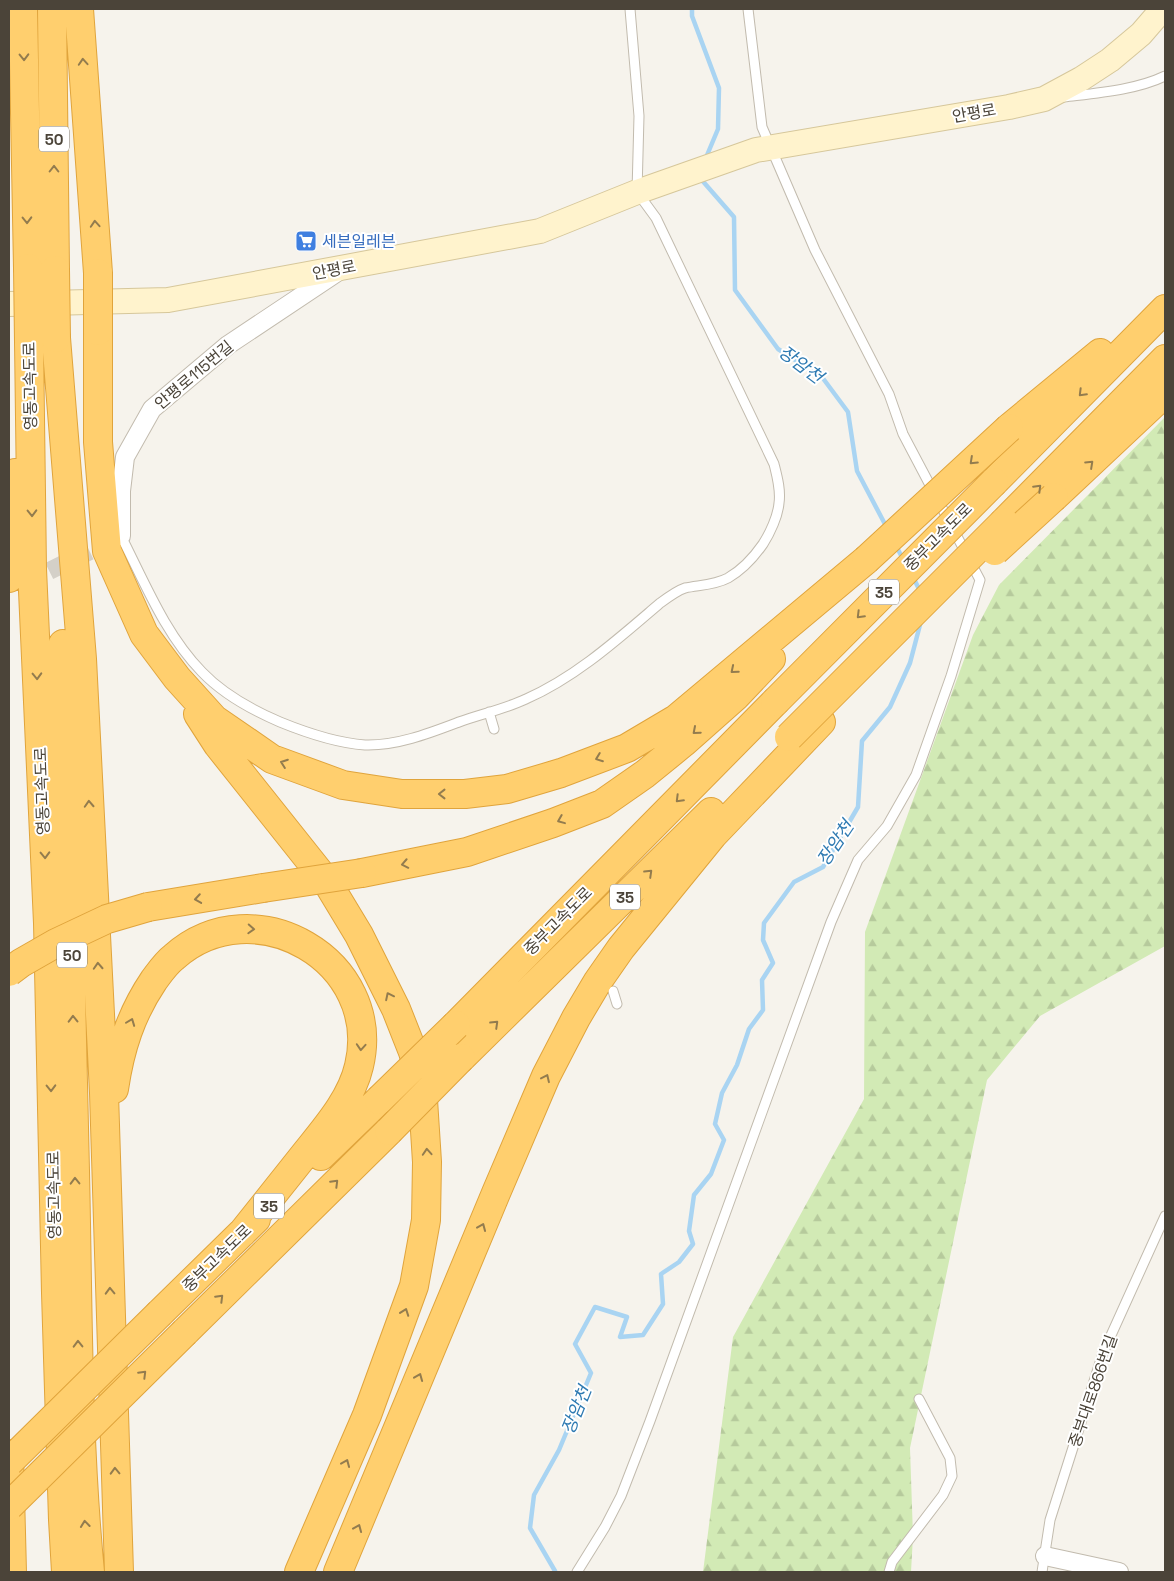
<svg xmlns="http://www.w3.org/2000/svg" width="1174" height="1581" font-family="'Space Grotesk','Noto Sans KR',sans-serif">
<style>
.forest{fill:url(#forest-firs)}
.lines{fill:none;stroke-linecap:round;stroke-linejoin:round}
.stream{stroke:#a9d4f2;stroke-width:4.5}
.street-tunnel{stroke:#d4d0c8;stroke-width:18;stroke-dasharray:18 9;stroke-linecap:butt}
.lane-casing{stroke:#c2bbae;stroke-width:11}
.street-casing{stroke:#c2bbae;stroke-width:20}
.secondary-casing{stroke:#d6c79b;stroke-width:26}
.highway-casing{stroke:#e0a43c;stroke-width:30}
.lane{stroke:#fff;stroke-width:9}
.street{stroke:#fff;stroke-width:18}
.secondary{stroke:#fff3cd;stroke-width:24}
.highway{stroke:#ffcf6e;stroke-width:28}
.highway-bridge-casing{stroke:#e0a43c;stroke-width:30;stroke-linecap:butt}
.highway-bridge{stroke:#ffcf6e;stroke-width:28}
.oneway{stroke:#937c4e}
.labels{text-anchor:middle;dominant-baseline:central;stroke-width:4;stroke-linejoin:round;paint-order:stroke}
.shield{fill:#fff;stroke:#817c74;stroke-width:1}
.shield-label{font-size:15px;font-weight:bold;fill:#4b4439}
.street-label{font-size:16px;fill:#4b4439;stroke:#fff}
.shop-label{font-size:16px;fill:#366cbe;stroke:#fff;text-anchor:start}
.water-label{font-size:18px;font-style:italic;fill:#2e7ab2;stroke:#fff}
</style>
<defs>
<pattern id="forest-firs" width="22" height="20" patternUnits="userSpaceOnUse" patternTransform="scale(1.25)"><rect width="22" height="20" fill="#d2eab5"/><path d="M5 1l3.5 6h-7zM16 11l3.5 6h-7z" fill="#b6ca9c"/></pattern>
</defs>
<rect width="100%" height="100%" fill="#f6f3ec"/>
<path class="forest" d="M1165 417V946L1040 1016 987 1080 910 1448 913 1536 911 1572H703L733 1337 864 1099 865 932 973 635 999 585Z"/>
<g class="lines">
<path class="stream" d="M692 9V16L719 88 718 129 705 160
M700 178 734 217 735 290 778 349 822 377 848 412 857 471 887 528
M895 544 903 559
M913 577 921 593
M554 1572 555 1571 530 1528 534 1495 559 1450 591 1373 575 1344 595 1307 627 1317 620 1337 643 1335 663 1304 661 1274 679 1262 693 1244 689 1231 694 1195 711 1174 724 1140 715 1124 722 1093 737 1065 749 1029 763 1010 762 980 773 963 763 940 764 923 794 882 823 867 858 807 862 741 890 707 910 663 921 621"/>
<path class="street-tunnel" d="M25 583 114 539"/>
<g class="lane-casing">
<path id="lane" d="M1064 97C1097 93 1136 90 1165 76
M121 536C145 583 165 634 202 672 224 695 252 710 280 722 307 733 336 743 365 745 397 746 430 733 459 722 481 714 505 709 526 699 576 677 618 639 659 604 667 598 676 591 685 588 700 585 715 585 728 578 742 570 754 557 763 544 770 533 778 516 779 503 781 490 777 476 774 464L656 218 637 192 639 116 630 9
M489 712 494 729
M613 991 617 1004
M577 1572 605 1527 621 1496 650 1421 831 922 858 860 887 826 916 775 951 676 980 580 903 434 889 394 815 250 762 127 748 9
M889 1572 892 1562 943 1495 952 1476 950 1458 919 1399
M1042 1572 1050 1520 1103 1353 1165 1216"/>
</g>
<g class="street-casing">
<path id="street" d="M121 536V491L125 457 152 409 228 345 339 271
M1045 1556 1119 1572"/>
</g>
<g class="secondary-casing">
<path id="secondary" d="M9 304 168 300 540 231 637 192 756 150 1009 107 1044 99 1081 79 1110 60 1141 34 1160 12 1161 9"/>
</g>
<g class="highway-casing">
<path id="highway" d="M23 9 28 268
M52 9 55 270
M79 9 98 273
M98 331V442L107 551 144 634 177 678 214 719 272 759 343 785 402 794H465L507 789 561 773 627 748 676 719 866 560
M56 338 82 659 104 1093 119 1572
M29 342 32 569 48 923 56 1293 63 1520 66 1572
M1009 428 1100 353
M994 482 1165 309
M1054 497 1165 393
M1004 522 1165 359
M9 578 15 473
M63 644C68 820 72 996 75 1171 78 1305 77 1439 90 1572
M198 714 218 745 327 882 359 935 396 1009 413 1052 422 1084 427 1162 426 1220 414 1286 367 1415 299 1572
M362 873 467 852 553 823 602 804 645 774 683 743 736 696 771 659
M148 907 263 888
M456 1025 775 702
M461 1058 711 812
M114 1089C120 1048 131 1014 154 980 160 972 166 963 174 957 254 886 384 961 359 1066 351 1101 323 1131 301 1159 282 1183 262 1208 242 1233
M321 1156 379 1100
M160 1313 256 1219
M185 1332 389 1131
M9 1454 12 1572
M338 1572 496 1193 546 1076 576 1018 598 981 621 948 713 835 821 722"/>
</g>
<use href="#lane" class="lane"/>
<use href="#street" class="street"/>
<use href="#secondary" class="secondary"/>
<use href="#highway" class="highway"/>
<g class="highway-bridge-casing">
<path id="highway-bridge" d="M28 268 29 342
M55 270 56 338
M98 331V273
M995 551 1054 497
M866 560 1009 428
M775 702 994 482
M789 737 1004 522
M263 888 362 873
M9 972 21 963 56 943 107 919 148 907
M379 1100 456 1025
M389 1131 461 1058
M9 1462 160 1313
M9 1506 185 1332"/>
</g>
<use href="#highway-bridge" class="highway-bridge"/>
</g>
<defs><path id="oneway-chevron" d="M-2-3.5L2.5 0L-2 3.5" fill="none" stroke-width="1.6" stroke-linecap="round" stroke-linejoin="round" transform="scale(1.25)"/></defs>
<g class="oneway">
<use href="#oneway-chevron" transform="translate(24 57) rotate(89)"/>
<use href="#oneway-chevron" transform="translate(83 62) rotate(-94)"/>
<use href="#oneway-chevron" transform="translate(54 169) rotate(-90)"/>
<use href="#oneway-chevron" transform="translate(27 220) rotate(89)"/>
<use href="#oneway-chevron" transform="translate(95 224) rotate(-94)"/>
<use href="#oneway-chevron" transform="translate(1082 393) rotate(135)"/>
<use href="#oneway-chevron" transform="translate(973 461) rotate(137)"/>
<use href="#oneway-chevron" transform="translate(1090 464) rotate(-43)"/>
<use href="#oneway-chevron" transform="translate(1038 488) rotate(-45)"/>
<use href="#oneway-chevron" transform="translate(32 513) rotate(89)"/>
<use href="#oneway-chevron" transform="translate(860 615) rotate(135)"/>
<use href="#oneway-chevron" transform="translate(734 670) rotate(140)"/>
<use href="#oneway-chevron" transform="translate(37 676) rotate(88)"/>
<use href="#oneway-chevron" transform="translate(696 731) rotate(139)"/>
<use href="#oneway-chevron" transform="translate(599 758) rotate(159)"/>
<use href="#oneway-chevron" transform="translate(284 763) rotate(-160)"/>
<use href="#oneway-chevron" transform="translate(442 794) rotate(-180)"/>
<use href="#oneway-chevron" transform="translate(679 799) rotate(135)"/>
<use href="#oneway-chevron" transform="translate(89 804) rotate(-93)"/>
<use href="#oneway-chevron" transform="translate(561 820) rotate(158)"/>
<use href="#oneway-chevron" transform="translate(45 855) rotate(88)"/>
<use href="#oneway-chevron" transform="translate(405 864) rotate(169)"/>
<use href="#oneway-chevron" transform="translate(649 873) rotate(-44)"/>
<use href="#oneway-chevron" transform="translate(198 899) rotate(171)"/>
<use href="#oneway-chevron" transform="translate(251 929) rotate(3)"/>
<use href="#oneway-chevron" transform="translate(98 966) rotate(-93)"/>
<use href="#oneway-chevron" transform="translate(389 996) rotate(-116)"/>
<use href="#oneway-chevron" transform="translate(73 1019) rotate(-91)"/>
<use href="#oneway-chevron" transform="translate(131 1022) rotate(-69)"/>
<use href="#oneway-chevron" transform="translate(495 1024) rotate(-44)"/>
<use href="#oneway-chevron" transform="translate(361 1047) rotate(94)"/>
<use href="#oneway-chevron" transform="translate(546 1078) rotate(-65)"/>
<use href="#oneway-chevron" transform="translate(51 1088) rotate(89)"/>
<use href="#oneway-chevron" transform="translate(427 1152) rotate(-94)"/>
<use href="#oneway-chevron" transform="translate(75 1181) rotate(-91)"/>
<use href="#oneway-chevron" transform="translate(335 1183) rotate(-45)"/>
<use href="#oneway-chevron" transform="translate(482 1227) rotate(-67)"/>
<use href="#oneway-chevron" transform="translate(110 1291) rotate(-92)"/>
<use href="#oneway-chevron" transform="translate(220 1298) rotate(-45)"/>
<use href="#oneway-chevron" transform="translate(405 1312) rotate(-70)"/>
<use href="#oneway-chevron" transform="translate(78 1344) rotate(-91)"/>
<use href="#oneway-chevron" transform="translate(143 1374) rotate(-45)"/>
<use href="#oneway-chevron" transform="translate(419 1377) rotate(-68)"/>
<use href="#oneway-chevron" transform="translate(346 1463) rotate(-67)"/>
<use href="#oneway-chevron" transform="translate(115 1471) rotate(-92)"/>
<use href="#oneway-chevron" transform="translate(85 1524) rotate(-96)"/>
<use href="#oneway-chevron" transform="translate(358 1528) rotate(-67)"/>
</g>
<defs>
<g id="supermarket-square" transform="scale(1.125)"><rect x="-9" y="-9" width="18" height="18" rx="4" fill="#3f7fe0" stroke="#fff"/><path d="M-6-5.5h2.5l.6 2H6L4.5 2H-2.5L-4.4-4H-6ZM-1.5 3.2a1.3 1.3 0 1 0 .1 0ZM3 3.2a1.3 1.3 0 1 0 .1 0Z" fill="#fff"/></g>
</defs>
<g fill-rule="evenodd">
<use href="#supermarket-square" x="306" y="241"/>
</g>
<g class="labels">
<g class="shield">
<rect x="39" y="126.5" width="30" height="25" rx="4"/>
<rect x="869" y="579.5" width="30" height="25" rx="4"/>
<rect x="610" y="884.5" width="30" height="25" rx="4"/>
<rect x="57" y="942.5" width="30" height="25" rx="4"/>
<rect x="254" y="1193.5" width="30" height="25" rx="4"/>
</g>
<g class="shield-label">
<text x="54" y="139">50</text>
<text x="884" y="592">35</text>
<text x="625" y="897">35</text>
<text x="72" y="955">50</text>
<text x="269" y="1206">35</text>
</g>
<g class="street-label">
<text transform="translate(974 113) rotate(-10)">안평로</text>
<text transform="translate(334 270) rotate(-11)">안평로</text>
<text transform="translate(194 375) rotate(-40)">안평로115번길</text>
<text transform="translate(30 386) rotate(-91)">영동고속도로</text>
<text transform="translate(938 537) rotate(-45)">중부고속도로</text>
<text transform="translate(42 791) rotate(-92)">영동고속도로</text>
<text transform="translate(558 921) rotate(-45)">중부고속도로</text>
<text transform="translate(54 1195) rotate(-91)">영동고속도로</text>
<text transform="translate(217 1258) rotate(-44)">중부고속도로</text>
<text transform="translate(1093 1391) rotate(-71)">중부대로866번길</text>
</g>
<g class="shop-label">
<text x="322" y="241">세븐일레븐</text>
</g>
<g class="water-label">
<text transform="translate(801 364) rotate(37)">장암천</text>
<text transform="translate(835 843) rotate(-56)">장암천</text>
<text transform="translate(576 1410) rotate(-68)">장암천</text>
</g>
</g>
<rect width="1174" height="1581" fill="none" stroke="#4b4439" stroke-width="20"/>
</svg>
